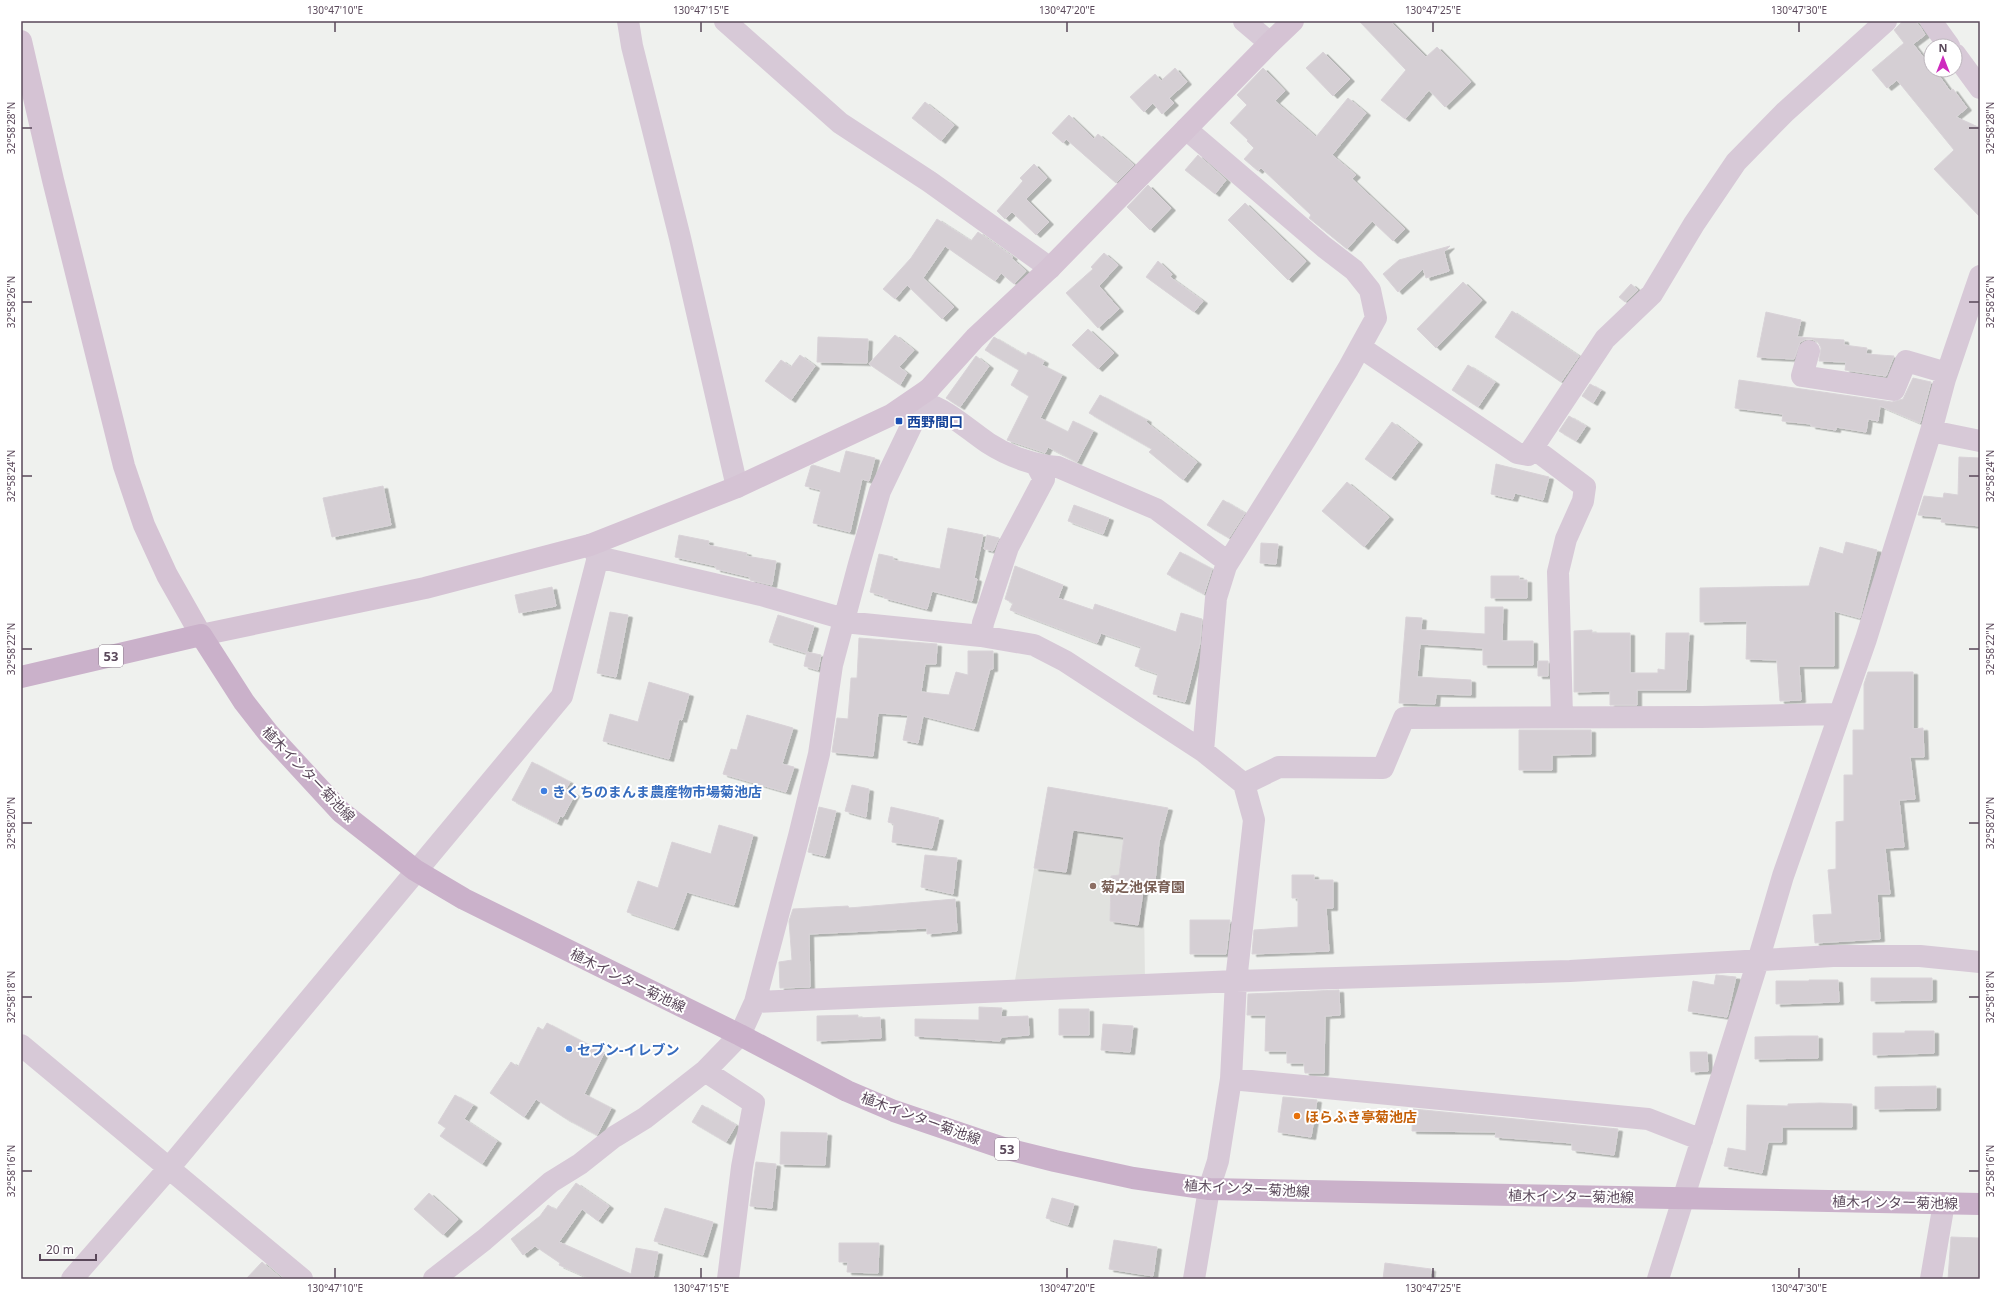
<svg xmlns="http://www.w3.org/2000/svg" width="2001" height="1300" font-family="'Noto Sans','Noto Sans JP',sans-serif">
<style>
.education{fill:#e1e2df}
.building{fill:#d5cfd4;stroke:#d9d3d8;filter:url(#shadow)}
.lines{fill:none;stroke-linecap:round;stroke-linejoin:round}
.street{stroke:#d7c9d7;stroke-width:22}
.secondary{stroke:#d5c3d4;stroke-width:22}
.primary{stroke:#cab1ca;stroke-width:22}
.ticks{fill:none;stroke:#5a485a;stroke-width:1.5}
.transit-dot{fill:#1a4fb4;stroke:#fff;stroke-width:1.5}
.shop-dot{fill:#3f7fe0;stroke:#fff;stroke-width:1.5}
.education-dot{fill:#8d6e63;stroke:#fff;stroke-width:1.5}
.food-dot{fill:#e8710a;stroke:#fff;stroke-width:1.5}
.labels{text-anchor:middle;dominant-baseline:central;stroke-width:4;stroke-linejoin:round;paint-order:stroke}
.shield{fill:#fff;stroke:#8c7f8c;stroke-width:1}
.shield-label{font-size:13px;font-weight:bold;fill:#5a485a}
.transit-label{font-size:14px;font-weight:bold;fill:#164399;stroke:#fff;text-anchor:start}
.street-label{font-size:14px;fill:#5a485a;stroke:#fff}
.shop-label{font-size:14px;font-weight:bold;fill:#366cbe;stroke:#fff;text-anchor:start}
.education-label{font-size:14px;font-weight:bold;fill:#785e54;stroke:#fff;text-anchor:start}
.food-label{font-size:14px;font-weight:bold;fill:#c56008;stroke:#fff;text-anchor:start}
.neatline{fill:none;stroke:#5a485a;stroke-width:1.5}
.ticks-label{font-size:10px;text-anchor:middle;fill:#5a485a}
</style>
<defs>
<filter id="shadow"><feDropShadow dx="4.5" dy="2.5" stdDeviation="0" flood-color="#0004"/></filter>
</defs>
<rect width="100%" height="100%" fill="#eff1ee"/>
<path class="education" d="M1048 787 1168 808 1159 842 1154 891 1144 898 1145 985 1013 992Z"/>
<path class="building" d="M1359 21H1390L1426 57 1437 47 1471 82 1445 107 1429 90 1405 119 1381 100 1406 70Z
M1903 21H1915L1921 28 1925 35 1913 44 1931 67V70H1935L1950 91 1953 89 1967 108 1956 117 1980 128V217L1934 169 1954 150 1897 80 1887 88 1872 70 1904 43 1894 30Z
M1323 52 1350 79 1333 96 1306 68Z
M1175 68 1187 82 1169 98 1174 103 1162 114 1153 103 1144 112 1130 97 1155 74 1161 81Z
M1263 68 1285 91 1275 101 1316 137 1348 98 1366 113 1332 155 1356 175 1352 179 1405 229 1393 241 1372 221 1347 249 1309 218 1311 215 1261 168 1258 171 1244 159 1254 148 1247 141 1248 140 1230 123 1247 105 1237 95Z
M925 102 954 125 941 141 912 118Z
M1069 115 1094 139 1098 134 1134 165 1116 183 1066 139 1063 143 1052 133Z
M1198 155 1226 180 1215 194 1185 170Z
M1034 164 1047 178 1026 199 1049 222 1036 235 1012 212 1005 219 997 211 1023 181 1020 178Z
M1148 185 1171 208 1150 230 1127 207Z
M1245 203 1306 261 1288 280 1228 220Z
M937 219 971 241 978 232 1013 257 1011 258 1026 271 1014 284 1001 273 995 281 945 246 923 278 954 307 942 319 907 285 895 299 883 289 911 258Z
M1450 246 1444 252 1449 271 1426 278 1423 269 1398 292 1383 274 1399 260Z
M1104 253 1118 265 1099 286 1119 309 1098 328 1066 293 1093 269 1091 267Z
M1158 261 1172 274 1170 277 1203 301 1194 312 1146 277Z
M1463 282 1482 300 1436 348 1417 329Z
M1631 284 1638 290 1625 302 1619 297Z
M1512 311 1579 356 1561 382 1495 337Z
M1766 312 1801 320 1797 337 1844 340V345L1867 348 1866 354 1894 356 1886 376 1845 370 1846 362 1819 361 1821 348 1818 342 1812 339H1806L1800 342 1794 359 1757 357Z
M1088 329 1114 353 1098 369 1072 345Z
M895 335 914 350 899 367 907 373 900 385 869 364Z
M818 337 868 339 867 363 817 362Z
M994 337 1026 356 1028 352 1044 361 1042 365 1062 375 1040 418 1068 432 1073 421 1093 431 1077 462 1048 447 1045 453 1043 452 1007 440 1029 396 1011 385 1019 370 985 350Z
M800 355 815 366 791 400 765 381 781 360 791 367Z
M976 356 989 366 960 407 946 398Z
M1468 365 1495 382 1478 407 1452 390Z
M1913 378 1931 382 1920 423 1880 406 1878 421 1868 419 1866 432 1836 427V430L1811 426V424L1782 421 1783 414 1735 408 1739 380 1892 402 1903 399Z
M1590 384 1601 390 1593 403 1582 396Z
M1100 395 1147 420 1146 422 1197 462 1183 480 1149 452 1152 449 1089 413Z
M1569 416 1586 426 1576 441 1559 431Z
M1392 422 1418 442 1391 478 1365 459Z
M846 451 875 458 869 481 862 479 850 532 813 523 821 490 805 486 811 466 813 465 840 473Z
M1959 457 1980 458V526L1941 522 1942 517 1918 515 1924 496 1943 498 1944 493 1958 495Z
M1496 464 1549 477 1543 500 1515 493 1513 499 1491 494Z
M1347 482 1389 517 1364 547 1322 511Z
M383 486 391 525 332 537 323 498Z
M1223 500 1245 513 1229 538 1207 525Z
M1074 505 1109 518 1103 534 1068 521Z
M948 528 983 535 974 578 977 579 972 601 932 591 927 609 884 598V596L870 592 879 554 893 557V560L940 569Z
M679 535 709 541 708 545 747 553 746 556 776 561 772 585 750 580V577L716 569V566L675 557Z
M987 535 999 538 993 551 984 549Z
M1846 542 1877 550 1860 618 1834 611V666H1799L1801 700 1780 701 1777 660 1746 659 1747 621 1700 622V588L1809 586 1820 547 1843 554Z
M1261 543 1278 544 1276 564 1260 563Z
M1180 552 1212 569 1204 594 1167 574Z
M1015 566 1063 585 1058 598 1093 610 1095 604 1176 632 1181 613 1202 619 1200 643 1185 702 1153 694 1158 674 1135 666 1141 647 1101 633 1097 643 1010 610 1013 603 1005 599Z
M1491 576H1519V580H1527V598H1491Z
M552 587 556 606 519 613 515 595Z
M1485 607H1503L1502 641H1533V665H1483V648L1420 644 1417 677 1471 680V695L1436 694 1435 704 1399 703 1406 617 1422 618 1421 630 1485 634Z
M610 612 628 615 616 677 597 673Z
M778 615 814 626 806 653 769 642Z
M1592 630V633H1630V673H1658V669L1665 670 1666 633H1689L1686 690H1637V705H1610V691L1574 692V631Z
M859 638 937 644 936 664H925L921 692 949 695 956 672 968 675V651H993V669H990L974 729 923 716 918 743 903 740 908 715 878 713 873 756 832 752 837 718 848 719 851 678H857Z
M807 652 821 655 818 670 804 666Z
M1538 661H1548V676H1538Z
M1868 672H1913V729L1923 728 1924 757H1910L1915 799 1899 800 1904 847 1885 848 1890 894H1877L1880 939 1815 943 1813 915 1832 914 1828 870 1836 869V822L1844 821V775H1853V730H1864V684Z
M649 682 689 694 682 720 679 719 669 759 603 741 610 714 638 722Z
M747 715 793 728 782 764 794 767 786 792 723 774 731 749 737 750Z
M1519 730H1591V754L1552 755V770H1519Z
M532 762 570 782 566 789 575 794 563 817 560 816 557 823 512 800Z
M852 785 869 789 866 817 845 811Z
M1048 787 1168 808 1159 842 1155 881 1145 879 1138 925 1110 921 1111 876 1119 875 1124 837 1073 830 1066 872 1034 868Z
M819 807 836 811 825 856 808 852Z
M891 807 939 818 932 848 892 842 894 824 888 822Z
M719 825 753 835 734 905 687 892 674 928 627 912 638 881 658 888 672 842 711 854Z
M925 855 957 858 953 894 921 887Z
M1292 875H1314V880H1333V908H1326L1329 951 1252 954 1254 930 1298 927V898H1292Z
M955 899 957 931 927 934V928L809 934 810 987 780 988 779 962 792 960 789 921 793 909 848 906 849 908Z
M1190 920H1230L1226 954H1190Z
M1716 975 1736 977 1727 1017 1688 1011 1693 981 1714 985Z
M1871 978H1932V1000L1871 1001Z
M1809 980H1838L1839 1002 1776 1004V981H1809Z
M1339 990 1340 1015 1325 1016 1324 1073H1305L1304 1063H1287V1051H1265L1266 1015H1247L1248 994Z
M979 1007 1002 1008 1001 1017 1028 1016 1029 1035 1001 1037 1000 1041 915 1036V1019L979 1020Z
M1059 1009H1089V1035H1059Z
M858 1015V1018L880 1017 881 1038 817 1041V1016Z
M547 1023 604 1053 584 1094 611 1108 597 1135 565 1118 536 1099 524 1117 490 1093 511 1062 518 1067 538 1027 543 1030Z
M1103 1024 1133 1026 1130 1052 1101 1050Z
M1905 1031H1934V1053L1873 1055V1033H1905Z
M1789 1036H1818V1058L1755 1059V1037Z
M1690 1052H1707L1708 1071 1691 1072Z
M1936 1086V1108L1875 1109V1087Z
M455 1095 473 1105 464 1119 497 1141 482 1164 440 1136 446 1128 438 1123Z
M1283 1097 1317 1100 1311 1137 1278 1132Z
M1820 1103 1852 1104V1127H1782V1142H1768L1762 1173 1724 1166 1728 1148 1746 1151 1747 1105 1788 1106V1104Z
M702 1105 736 1125 726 1142 692 1122Z
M1413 1109 1618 1129 1614 1155 1572 1150V1143L1495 1137 1496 1132 1412 1131Z
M781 1132 827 1133 825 1165 780 1164Z
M756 1162 776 1164 772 1208 750 1206Z
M576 1183 609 1206 598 1221 582 1209 559 1242 631 1274 636 1248 658 1252 653 1279H591L559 1265 560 1263 535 1246 523 1255 511 1239 540 1216 548 1205 556 1210Z
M429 1193 458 1219 443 1235 414 1209Z
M1052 1198 1074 1204 1068 1225 1046 1218Z
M665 1208 713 1222 703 1255 654 1241Z
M1951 1237 1980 1238V1279H1948Z
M1114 1240 1157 1247 1153 1276 1109 1269Z
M839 1243H879L878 1273 847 1272 848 1262H839Z
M262 1262 282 1279H246Z
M1385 1263 1431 1269 1430 1279H1383Z"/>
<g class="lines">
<path class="street" d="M628 21 632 46 680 238 737 487
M725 21 840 123 930 182 1050 268
M1244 21 1270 43
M1931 21 1949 46
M1955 54 1980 88
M1186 129 1324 247 1354 270 1370 290 1376 318 1348 369 1305 440 1226 566 1216 598 1203 751
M1360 347 1517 453 1528 455 1605 339 1652 294 1694 224 1736 162 1785 112 1886 21
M1809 351 1802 376 1894 390 1906 361 1947 373
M922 402C948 410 966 428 988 443 1008 456 1035 466 1058 467L1156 509 1228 562
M1931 431 1980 441
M1533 448 1585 487 1583 501 1566 539 1558 572 1562 716
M590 545 598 557 761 595 841 618 844 622 981 636 1034 645 1065 661 1203 751 1244 784 1254 820 1236 981 1231 1079 1218 1161 1209 1189 1194 1279
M981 636 983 623 1008 547 1044 479 1036 464
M1244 784 1279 767 1383 768 1404 718 1702 717 1839 714
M755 1002 1236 981 1570 971 1833 956H1920L1980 962
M21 1045 302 1279
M705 1071 754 1103 742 1167 728 1279
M1231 1079 1648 1119 1702 1140
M72 1279 169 1168 562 696 598 557
M434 1279 484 1240 551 1182 580 1164 614 1137 645 1118 705 1071 740 1035 755 1002 799 836 819 754 832 665 859 564 880 491 929 389
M1658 1279 1758 961 1783 876 1866 639 1931 431 1945 379 1980 276
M1931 1279 1944 1203"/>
<path class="secondary" d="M21 41 53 180 124 466 144 525 167 575 201 635 425 588 590 545 737 487 891 415 929 389 975 338 1050 268 1270 43 1293 21"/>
<path class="primary" d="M21 677 201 635 244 702 269 734 341 812 415 870 464 899 740 1035 847 1091 894 1111 1003 1148 1055 1161 1133 1178 1209 1189 1980 1204"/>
</g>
<path class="ticks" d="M335 22V32M701 22V32M1067 22V32M1433 22V32M1799 22V32M22 128H32M1969 128H1979M22 302H32M1969 302H1979M22 476H32M1969 476H1979M22 649H32M1969 649H1979M22 823H32M1969 823H1979M22 997H32M1969 997H1979M22 1171H32M1969 1171H1979M335 1268V1278M701 1268V1278M1067 1268V1278M1433 1268V1278M1799 1268V1278"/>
<rect class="transit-dot" x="895" y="417" width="8" height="8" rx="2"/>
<g class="shop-dot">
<circle cx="544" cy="791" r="4"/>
<circle cx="569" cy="1049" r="4"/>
</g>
<circle class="education-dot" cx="1093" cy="886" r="4"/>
<circle class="food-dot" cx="1297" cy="1116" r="4"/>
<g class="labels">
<g class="shield">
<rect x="99" y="645" width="24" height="22" rx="3"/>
<rect x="995" y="1138" width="24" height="22" rx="3"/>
</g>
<g class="shield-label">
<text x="111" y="656">53</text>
<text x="1007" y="1149">53</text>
</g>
<g class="transit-label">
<text x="907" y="421">西野間口</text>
</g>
<g class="street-label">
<text transform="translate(309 774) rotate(46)">植木インター菊池線</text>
<text transform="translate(628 980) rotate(26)">植木インター菊池線</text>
<text transform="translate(921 1118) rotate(20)">植木インター菊池線</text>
<text transform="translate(1247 1188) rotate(3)">植木インター菊池線</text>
<text transform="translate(1571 1196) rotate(1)">植木インター菊池線</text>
<text transform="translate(1895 1202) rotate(1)">植木インター菊池線</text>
</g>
<g class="shop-label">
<text x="552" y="791">きくちのまんま農産物市場菊池店</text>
<text x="577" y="1049">セブン-イレブン</text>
</g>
<g class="education-label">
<text x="1101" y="886">菊之池保育園</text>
</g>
<g class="food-label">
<text x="1305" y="1116">ほらふき亭菊池店</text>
</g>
</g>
<rect width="2001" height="1300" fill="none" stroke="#ffffff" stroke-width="44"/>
<g transform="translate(1943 58)"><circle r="19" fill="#ffffff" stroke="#bdb6bd"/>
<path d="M0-3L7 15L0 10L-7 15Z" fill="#ce2bbe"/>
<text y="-6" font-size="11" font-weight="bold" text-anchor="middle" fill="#5a485a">N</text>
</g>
<path d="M40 1254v6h56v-6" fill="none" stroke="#5a485a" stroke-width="2"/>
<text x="46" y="1254" font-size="12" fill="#5a485a" stroke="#ffffff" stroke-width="3" paint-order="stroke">20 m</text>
<rect x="22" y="22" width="1957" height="1256" class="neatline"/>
<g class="ticks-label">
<text x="335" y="14">130°47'10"E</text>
<text x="701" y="14">130°47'15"E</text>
<text x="1067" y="14">130°47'20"E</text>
<text x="1433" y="14">130°47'25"E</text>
<text x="1799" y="14">130°47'30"E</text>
<text transform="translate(11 128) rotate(-90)" y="4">32°58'28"N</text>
<text transform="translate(1990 128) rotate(-90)" y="4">32°58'28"N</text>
<text transform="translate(11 302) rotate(-90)" y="4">32°58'26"N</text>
<text transform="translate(1990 302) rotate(-90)" y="4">32°58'26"N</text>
<text transform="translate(11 476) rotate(-90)" y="4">32°58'24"N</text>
<text transform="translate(1990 476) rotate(-90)" y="4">32°58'24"N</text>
<text transform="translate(11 649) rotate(-90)" y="4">32°58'22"N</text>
<text transform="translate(1990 649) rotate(-90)" y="4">32°58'22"N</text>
<text transform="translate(11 823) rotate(-90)" y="4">32°58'20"N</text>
<text transform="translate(1990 823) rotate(-90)" y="4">32°58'20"N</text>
<text transform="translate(11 997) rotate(-90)" y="4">32°58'18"N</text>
<text transform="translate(1990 997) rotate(-90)" y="4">32°58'18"N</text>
<text transform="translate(11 1171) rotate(-90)" y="4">32°58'16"N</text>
<text transform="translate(1990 1171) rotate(-90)" y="4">32°58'16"N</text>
<text x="335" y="1292">130°47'10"E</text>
<text x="701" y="1292">130°47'15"E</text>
<text x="1067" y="1292">130°47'20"E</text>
<text x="1433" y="1292">130°47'25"E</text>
<text x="1799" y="1292">130°47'30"E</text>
</g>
</svg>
